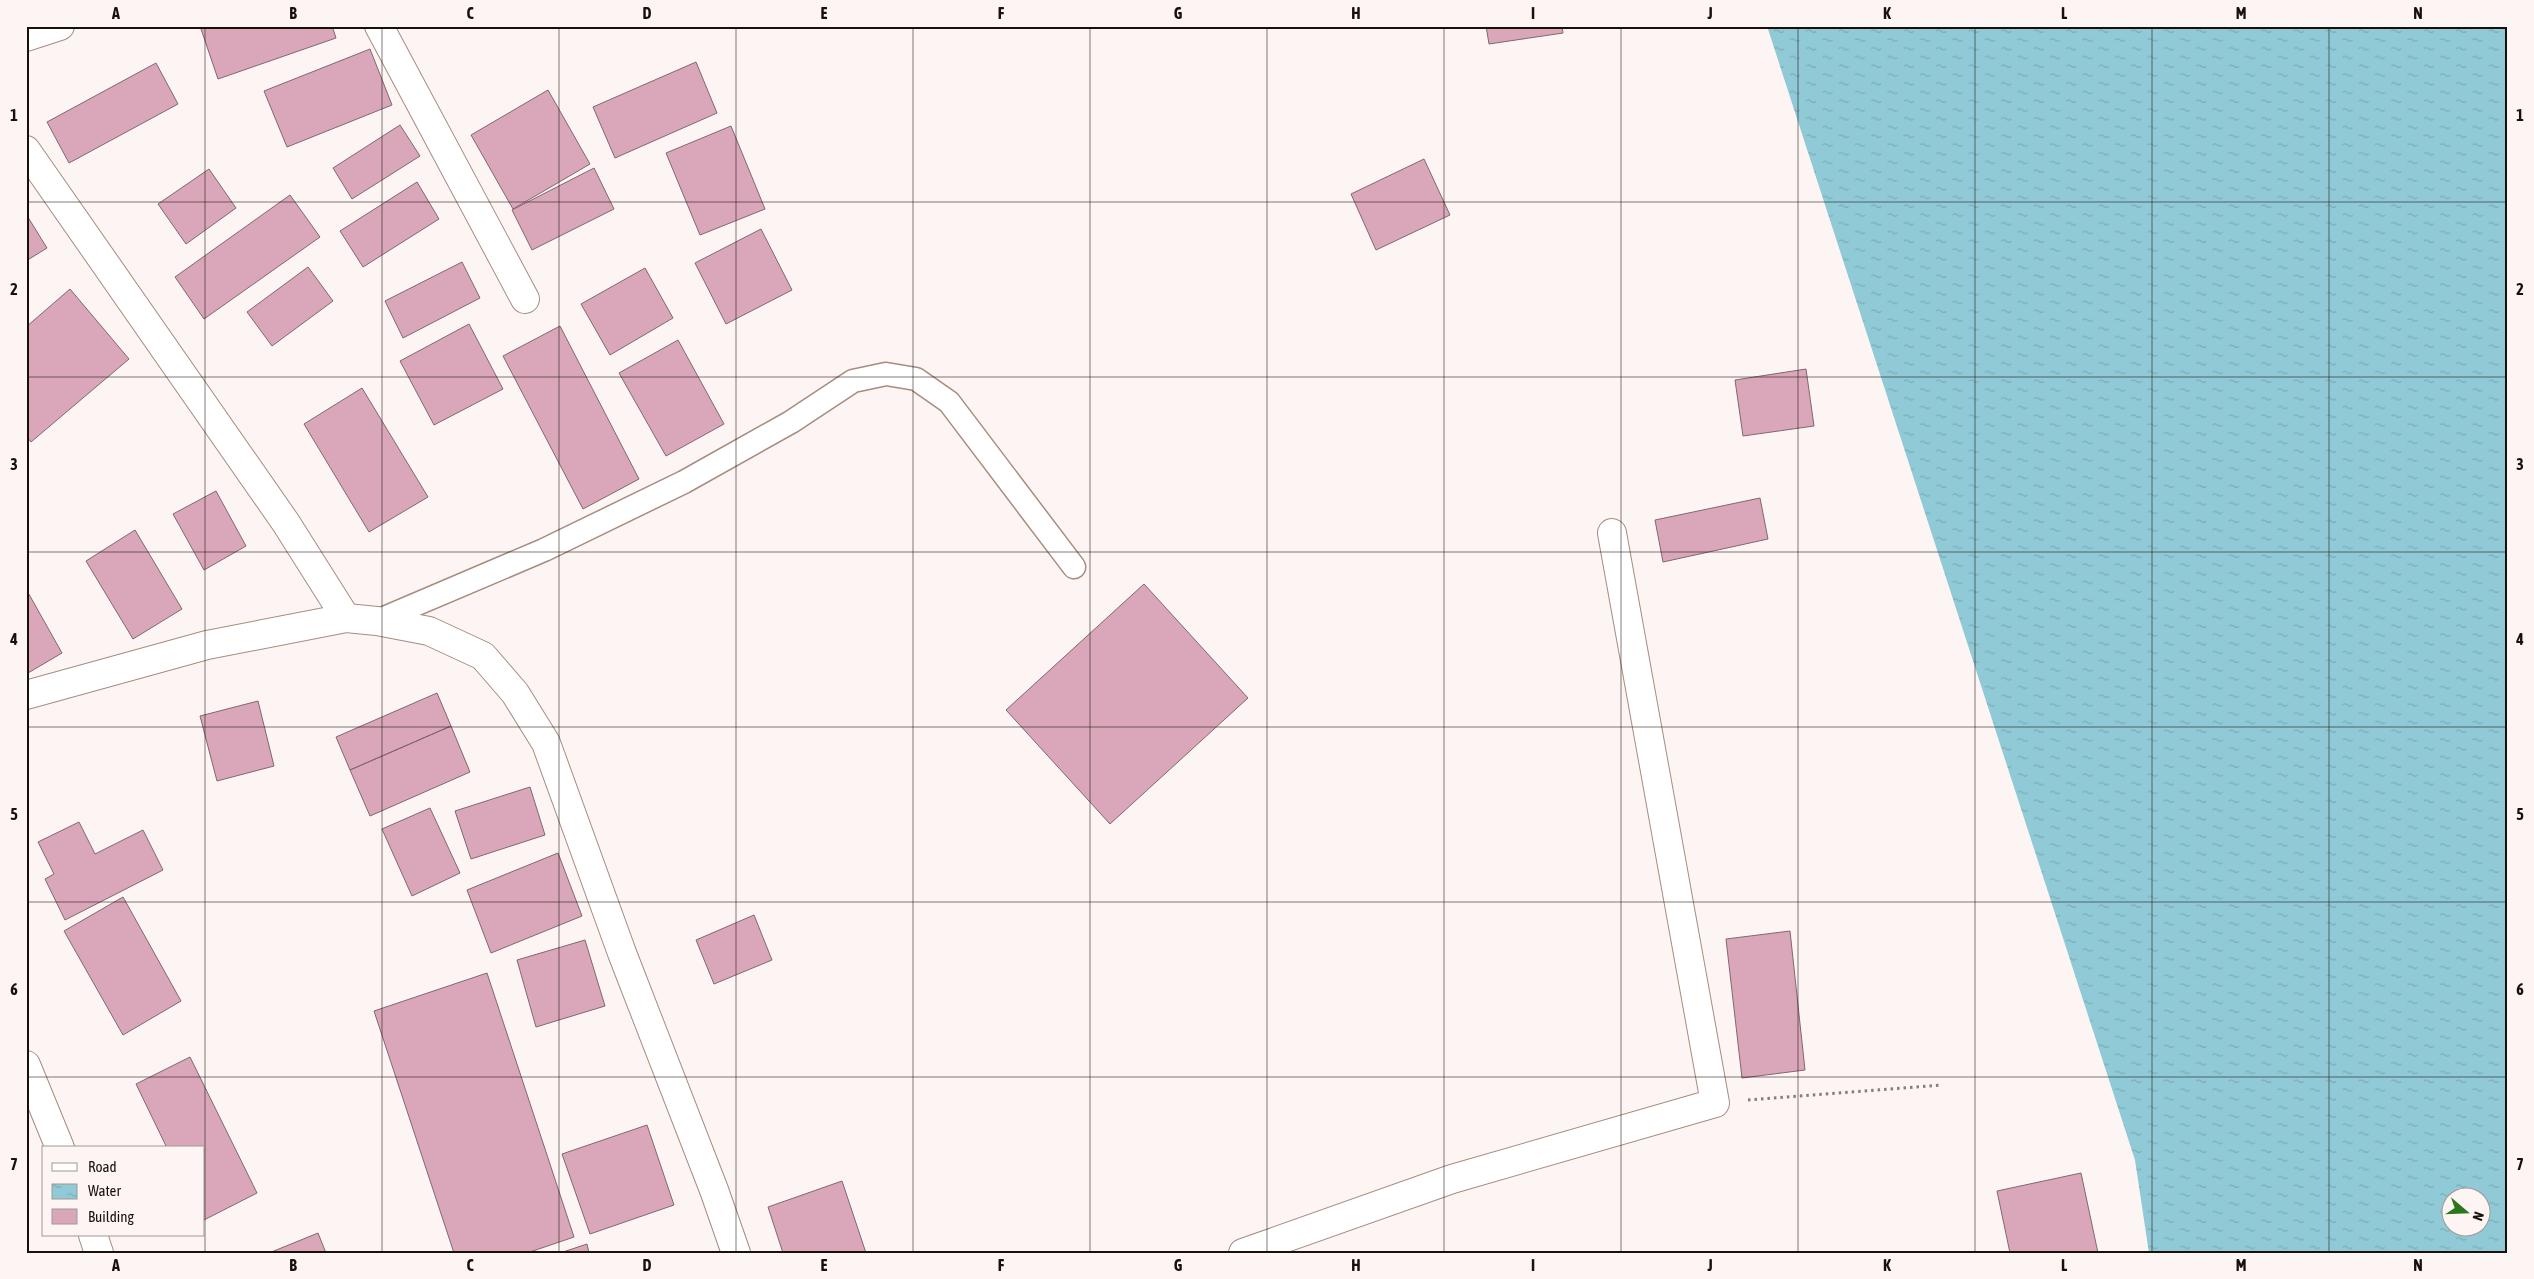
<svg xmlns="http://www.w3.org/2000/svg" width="2534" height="1279" font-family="'Asap Condensed',sans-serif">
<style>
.water{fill:url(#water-ripples);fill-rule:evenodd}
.building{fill:#d9a7b9;stroke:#826670}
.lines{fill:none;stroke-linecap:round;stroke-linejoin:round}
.service-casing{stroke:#a78c7f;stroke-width:25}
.minor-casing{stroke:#a78c7f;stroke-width:30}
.tertiary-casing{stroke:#a78c7f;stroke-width:30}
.path{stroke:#867d7a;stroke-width:3;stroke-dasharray:2.5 4;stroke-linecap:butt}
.service{stroke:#fff;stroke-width:22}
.minor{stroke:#fff;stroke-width:28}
.tertiary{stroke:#fff;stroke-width:28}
.grid{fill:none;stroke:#19100b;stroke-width:1;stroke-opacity:0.55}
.neatline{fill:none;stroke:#19100b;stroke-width:2}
.grid-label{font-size:16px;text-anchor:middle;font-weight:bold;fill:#19100b}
</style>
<defs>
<pattern id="water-ripples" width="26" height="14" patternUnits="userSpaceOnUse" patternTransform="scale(1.25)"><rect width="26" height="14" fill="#8fcad6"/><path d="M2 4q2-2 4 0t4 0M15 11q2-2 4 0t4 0" fill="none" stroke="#7bacb6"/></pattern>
</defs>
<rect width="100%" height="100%" fill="#fcf5f3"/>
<path class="water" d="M1767 26H2508V1253H2149L2135 1160ZM2452 1196H2482V1226H2452Z"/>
<path class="building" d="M200 26H332L336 38 218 79Z
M1486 26H1562L1563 33 1489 44Z
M370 49 392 105 287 147 264 91Z
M696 62 717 113 615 158 593 107Z
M156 63 178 104 69 163 47 122Z
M548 90 590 164 513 209 471 135Z
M400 125 420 156 352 199 333 168Z
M731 126 765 209 700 235 666 153Z
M1424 159 1450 215 1376 250 1351 194Z
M594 168 614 209 532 250 512 210Z
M209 169 236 208 186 244 158 204Z
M417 182 439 219 363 267 340 231Z
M290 195 320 237 204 319 175 277Z
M26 214 47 248 26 261Z
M761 229 792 290 726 324 695 263Z
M462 262 480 298 403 338 385 301Z
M308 267 333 301 272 346 247 312Z
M645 268 673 318 610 355 581 304Z
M70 289 129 359 31 442 26 436V327Z
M469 324 503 389 434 425 400 361Z
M560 326 639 479 583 509 503 356Z
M678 340 724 424 666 456 619 373Z
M1806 369 1814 426 1743 436 1735 380Z
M362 388 428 497 369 532 304 424Z
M216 491 246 546 204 570 173 514Z
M1760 498 1768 539 1663 562 1655 520Z
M135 530 182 609 133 639 86 561Z
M1144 584 1248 698 1110 824 1006 710Z
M26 589 62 653 28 673 26 669Z
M437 693 451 726 350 770 336 737Z
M258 701 274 766 217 781 200 716Z
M451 726 470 772 370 816 350 770Z
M530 787 545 835 471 859 455 811Z
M430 808 460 873 412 896 382 829Z
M79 822 95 854 143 830 163 870 65 920 45 879 54 874 38 842Z
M558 853 582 916 491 953 467 890Z
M123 897 181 1001 123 1035 64 931Z
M754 915 772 960 714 984 696 940Z
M1790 931 1805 1070 1742 1078 1726 939Z
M585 940 605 1006 536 1027 517 960Z
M487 973 574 1237 527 1253H454L374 1011Z
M190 1057 257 1193 204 1220V1148H167L136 1084Z
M647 1125 674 1205 590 1234 562 1154Z
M2081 1173 2098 1253H2010L1997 1191Z
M842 1181 866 1253H783L768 1207Z
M318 1233 326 1253H269Z
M587 1244 589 1253H560Z"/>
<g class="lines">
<g class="service-casing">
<path id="service" d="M377 621 544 550 684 482 791 422 853 381 886 374 916 379 949 402 1074 567"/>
</g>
<g class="minor-casing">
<path id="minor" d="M379 26 525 299
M26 37 60 26
M26 150 286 523 346 618
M1243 1253 1452 1179 1715 1103 1612 533"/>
</g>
<g class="tertiary-casing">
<path id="tertiary" d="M26 695 207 645 346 618 377 621 429 631 483 656 515 693 546 743 622 953 714 1190 736 1253
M26 1065 60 1148
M93 1235 99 1253"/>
</g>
<path class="path" d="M1748 1100 1941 1085"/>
<use href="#service" class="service"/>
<use href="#minor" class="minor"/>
<use href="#tertiary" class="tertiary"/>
</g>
<path class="grid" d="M205 26V1253M382 26V1253M559 26V1253M736 26V1253M913 26V1253M1090 26V1253M1267 26V1253M1444 26V1253M1621 26V1253M1798 26V1253M1975 26V1253M2152 26V1253M2329 26V1253M26 202H2508M26 377H2508M26 552H2508M26 727H2508M26 902H2508M26 1077H2508"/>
<rect width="2534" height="1279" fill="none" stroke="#fcf5f3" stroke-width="55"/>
<rect x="42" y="1146" width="162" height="90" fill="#fcf5f3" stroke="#a19996"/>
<rect x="52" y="1163" width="25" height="8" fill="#ffffff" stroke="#a19996"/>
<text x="88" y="1172" font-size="15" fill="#19100b">Road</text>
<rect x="52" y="1184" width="25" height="15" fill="url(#water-ripples)" stroke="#a19996"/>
<text x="88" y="1196" font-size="15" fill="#19100b">Water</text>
<rect x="52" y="1209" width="25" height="15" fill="#d9a7b9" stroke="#a19996"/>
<text x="88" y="1222" font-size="15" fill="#19100b">Building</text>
<g transform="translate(2466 1212) rotate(109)"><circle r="24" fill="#fcf5f3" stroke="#a19996"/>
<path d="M0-4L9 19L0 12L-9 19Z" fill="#2c761c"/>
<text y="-8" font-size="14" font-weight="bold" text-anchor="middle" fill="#19100b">N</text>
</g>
<rect x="28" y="28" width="2478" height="1224" class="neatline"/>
<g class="grid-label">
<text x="116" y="19">A</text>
<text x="293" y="19">B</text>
<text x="470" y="19">C</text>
<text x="647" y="19">D</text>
<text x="824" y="19">E</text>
<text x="1001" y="19">F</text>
<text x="1178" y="19">G</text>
<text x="1356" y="19">H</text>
<text x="1533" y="19">I</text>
<text x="1710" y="19">J</text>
<text x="1887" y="19">K</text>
<text x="2064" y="19">L</text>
<text x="2241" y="19">M</text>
<text x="2418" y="19">N</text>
<text x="14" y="121">1</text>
<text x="2520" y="121">1</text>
<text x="14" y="295">2</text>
<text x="2520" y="295">2</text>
<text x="14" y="470">3</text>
<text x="2520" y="470">3</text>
<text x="14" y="645">4</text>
<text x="2520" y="645">4</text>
<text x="14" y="820">5</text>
<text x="2520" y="820">5</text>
<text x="14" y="995">6</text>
<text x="2520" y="995">6</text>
<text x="14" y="1170">7</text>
<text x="2520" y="1170">7</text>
<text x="116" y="1271">A</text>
<text x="293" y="1271">B</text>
<text x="470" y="1271">C</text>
<text x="647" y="1271">D</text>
<text x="824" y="1271">E</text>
<text x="1001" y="1271">F</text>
<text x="1178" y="1271">G</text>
<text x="1356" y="1271">H</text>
<text x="1533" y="1271">I</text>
<text x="1710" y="1271">J</text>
<text x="1887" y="1271">K</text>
<text x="2064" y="1271">L</text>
<text x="2241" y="1271">M</text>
<text x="2418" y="1271">N</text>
</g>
</svg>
